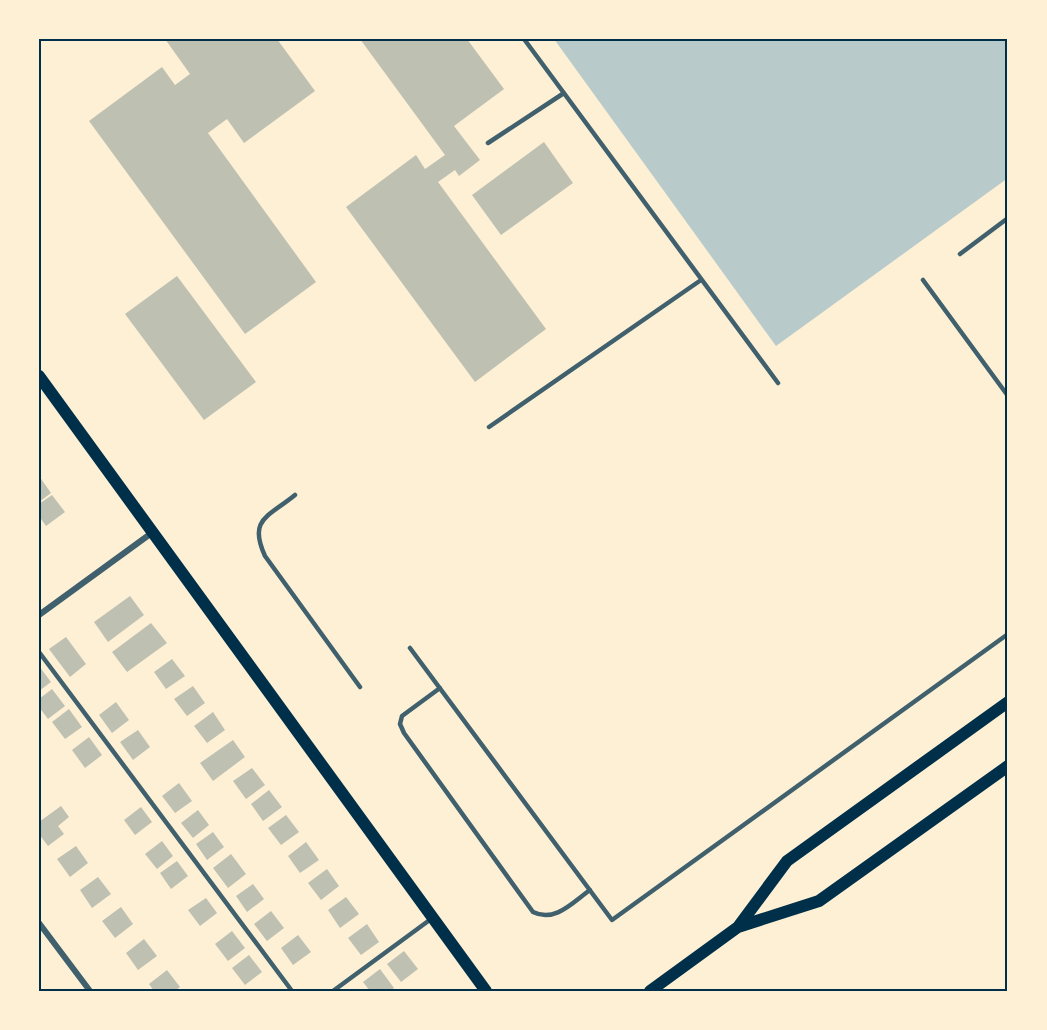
<svg xmlns="http://www.w3.org/2000/svg" width="1047" height="1030" font-family="'Titillium Web',sans-serif">
<style>
.green{fill:#b9caca}
.building{fill:#bec0b2}
.lines{fill:none;stroke-linecap:round;stroke-linejoin:round}
.service{stroke:#3f606c;stroke-width:4.5}
.minor{stroke:#3f606c;stroke-width:6}
.secondary{stroke:#003049;stroke-width:12}
.neatline{fill:none;stroke:#003049;stroke-width:2}
</style>
<rect width="100%" height="100%" fill="#fdf0d5"/>
<path class="green" d="M554 39H1008V178L776 346Z"/>
<path class="building" d="M165 39H277L315 91 244 143 227 119 208 133 316 282 245 334 89 121 162 67 175 85 190 74Z
M360 39H467L504 89 454 126 480 160 459 176 455 170 438 182 546 329 475 382 346 207 416 155 425 169 445 155Z
M544 142 573 183 501 235 472 195Z
M177 276 256 382 204 420 125 314Z
M39 476 51 493 39 502Z
M52 495 65 512 46 526 39 516V504Z
M130 596 144 615 108 642 94 622Z
M151 623 167 643 127 672 112 652Z
M66 637 86 664 70 677 49 649Z
M172 659 185 676 166 689 154 672Z
M39 666 51 682 39 691Z
M193 686 205 703 187 716 174 699Z
M52 689 65 706 48 719 39 707V699Z
M116 702 129 720 112 733 99 715Z
M69 709 82 727 65 739 52 722Z
M213 712 225 730 207 743 194 726Z
M138 730 150 747 133 760 120 742Z
M89 737 102 755 85 768 72 750Z
M233 740 245 757 213 781 200 763Z
M252 768 265 785 246 799 233 781Z
M179 783 192 801 175 813 162 796Z
M269 790 282 807 263 821 251 804Z
M61 806 69 817 58 826 64 834 48 846 39 834V822Z
M141 807 152 822 135 835 124 820Z
M198 810 209 825 193 838 181 823Z
M286 815 299 832 281 845 268 828Z
M213 832 224 847 207 860 196 844Z
M162 841 173 856 157 869 145 854Z
M306 842 319 860 300 873 288 856Z
M76 846 88 863 70 877 57 859Z
M231 854 246 874 228 888 213 868Z
M177 861 188 876 171 889 160 873Z
M327 869 339 886 321 900 308 883Z
M98 877 111 894 92 908 80 890Z
M253 884 264 899 247 912 236 896Z
M346 897 359 914 340 928 328 910Z
M206 898 217 913 200 926 188 910Z
M121 907 133 924 115 938 102 921Z
M271 911 284 928 267 941 254 924Z
M367 924 379 942 361 955 348 938Z
M232 931 245 948 228 961 215 944Z
M298 935 311 952 293 965 281 948Z
M144 939 157 956 138 970 126 953Z
M404 951 418 969 401 982 387 964Z
M249 955 262 972 245 985 232 968Z
M380 969 394 988 390 991H370L363 982Z
M167 970 180 987 175 991H154L149 984Z"/>
<g class="lines">
<path class="service" d="M524 39 778 383
M488 143 564 93
M960 254 1008 218
M923 280 1008 396
M489 427 701 280
M295 495C268 517 248 519 265 556L360 687
M410 648 612 920 1008 634
M39 652 292 991
M440 688 402 716 400 724 404 733 533 912C555 923 573 902 590 890
M333 991 431 919"/>
<path class="minor" d="M39 615 153 532
M39 923 90 991"/>
<path class="secondary" d="M39 376 486 991
M738 927 819 901 1008 766
M650 991 738 927 787 861 1008 702"/>
</g>
<rect width="1047" height="1030" fill="none" stroke="#fdf0d5" stroke-width="81"/>
<rect x="40" y="40" width="966" height="950" class="neatline"/>
</svg>
